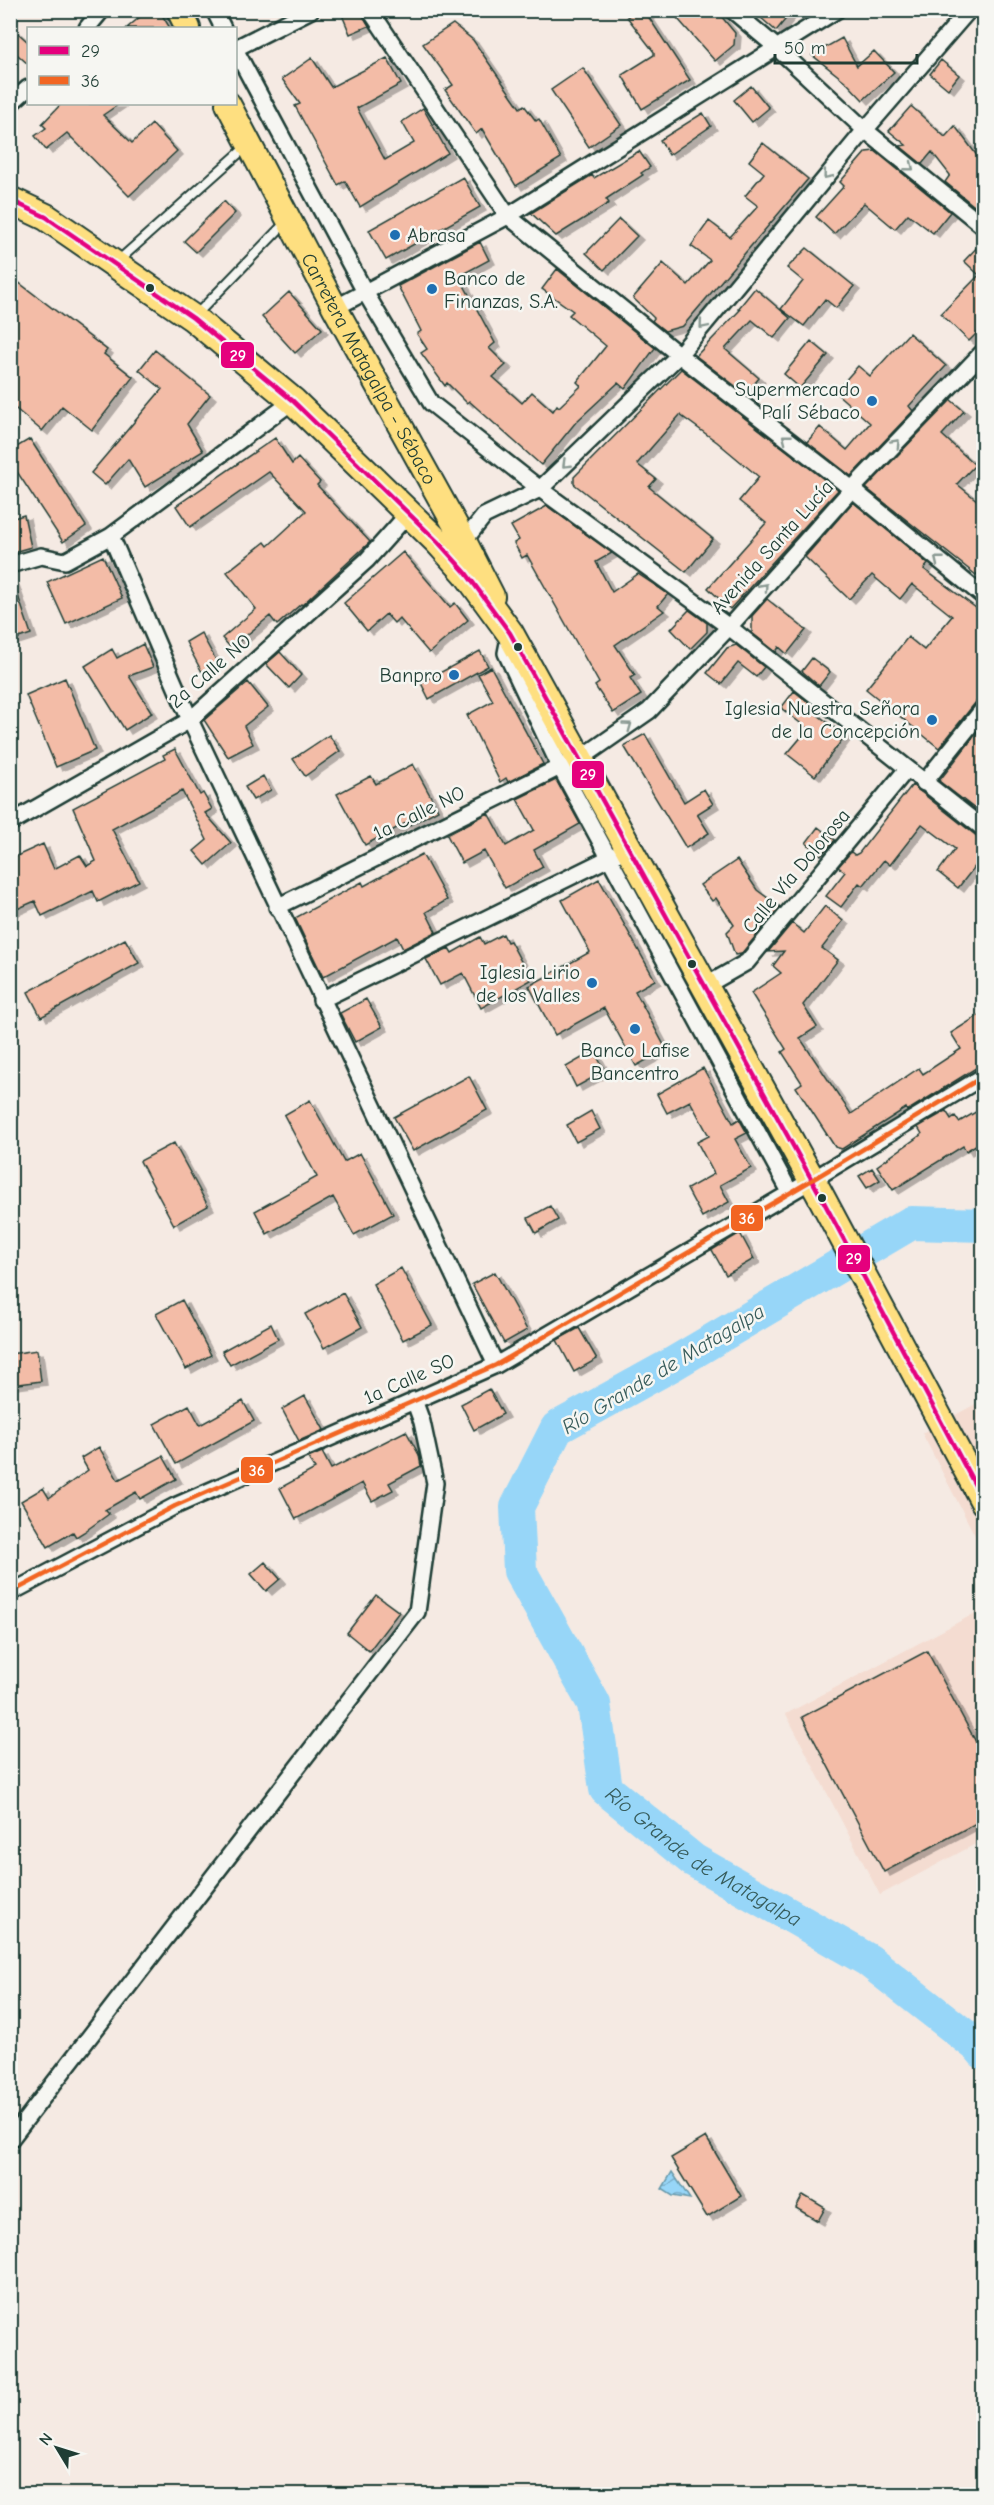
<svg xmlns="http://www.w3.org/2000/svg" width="994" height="2505" font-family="'Comic Neue',sans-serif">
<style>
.built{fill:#f4dcd1}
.water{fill:url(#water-waves);stroke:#6799aa;stroke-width:1.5}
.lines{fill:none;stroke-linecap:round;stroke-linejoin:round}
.river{stroke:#97d6f8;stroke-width:34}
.building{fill:#f3bca7;stroke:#1f3d34;stroke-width:1.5;filter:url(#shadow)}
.service-casing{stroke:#1f3d34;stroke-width:12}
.minor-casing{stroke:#1f3d34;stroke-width:20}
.primary-casing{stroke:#1f3d34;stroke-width:28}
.trunk-casing{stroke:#1f3d34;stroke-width:30}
.service{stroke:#f6f6f2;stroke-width:8}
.minor{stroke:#f6f6f2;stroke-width:15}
.primary{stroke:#fedf80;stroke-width:24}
.trunk{stroke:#fedf80;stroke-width:26}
.bus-1-casing{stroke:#f6f6f2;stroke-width:9}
.bus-2-casing{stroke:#f6f6f2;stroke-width:9}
.bus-1{stroke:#e5007d;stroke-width:4.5}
.bus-2{stroke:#f26522;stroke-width:4.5}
.oneway{stroke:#8a9a93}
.poi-dot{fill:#1f6fb2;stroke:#f6f6f2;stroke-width:2}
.bus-dot{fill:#1f3d34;stroke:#f6f6f2;stroke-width:2}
.labels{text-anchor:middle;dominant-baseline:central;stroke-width:5;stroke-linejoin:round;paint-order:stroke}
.poi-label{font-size:20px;fill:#1f3d34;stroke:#f6f6f2;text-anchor:end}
.street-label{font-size:20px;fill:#1f3d34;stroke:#f6f6f2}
.water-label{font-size:21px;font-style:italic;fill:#375c5b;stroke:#f6f6f2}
.line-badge{stroke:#f6f6f2;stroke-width:2}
.badge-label{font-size:16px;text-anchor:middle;font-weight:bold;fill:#fff}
</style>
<defs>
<pattern id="water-waves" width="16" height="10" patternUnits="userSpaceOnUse" patternTransform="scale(1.5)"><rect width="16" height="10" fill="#97d6f8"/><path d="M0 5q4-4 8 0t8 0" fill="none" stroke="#7bafca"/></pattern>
<filter id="shadow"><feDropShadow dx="6" dy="4" stdDeviation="0" flood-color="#0004"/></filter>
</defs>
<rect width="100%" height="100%" fill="#f5eae3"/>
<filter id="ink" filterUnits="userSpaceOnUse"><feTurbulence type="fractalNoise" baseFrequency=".0167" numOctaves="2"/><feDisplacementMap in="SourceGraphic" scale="12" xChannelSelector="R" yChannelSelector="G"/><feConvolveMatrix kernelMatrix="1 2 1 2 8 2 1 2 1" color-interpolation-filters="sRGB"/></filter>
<g filter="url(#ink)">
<path class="built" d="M983 1400V1551L922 1433Z
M983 1609V1840L880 1895 786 1714Z"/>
<path class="water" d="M672 2172 690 2199 673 2196 662 2189Z"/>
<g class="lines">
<path class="river" id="s1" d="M984 1225 911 1223 671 1365 557 1428 517 1507 520 1571 594 1704 606 1789 693 1860 868 1960 979 2047 984 2053"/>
</g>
<path class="building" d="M148 10H159L170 28H127Z
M340 10H360L369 26 350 34Z
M636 10H644L690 80 642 109 622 75 654 55V52L627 17Z
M670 10H716L735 33 734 45 715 61Z
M752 10H793L776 31Z
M453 24 473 40 520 108 524 105 536 121 539 119 561 158 516 186 482 129 476 134 445 90 453 85 423 44Z
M10 26 28 42V64L10 48Z
M842 38 857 66 874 51 894 72 863 100 846 82 812 55Z
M312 58 331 87 387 58 401 84 357 108 385 160 414 143 402 122 423 108 448 153 360 207 345 181 338 185 295 106 300 104 282 79Z
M941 60 959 75 948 89 930 74Z
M583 68 621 125 589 147 551 90Z
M751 86 769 108 752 122 734 100Z
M61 104H119L103 115 132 143 152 124 177 151 129 196 67 133 46 150 35 136 46 128 42 124Z
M911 106 945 137 955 126 984 165V214L945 182 950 175 932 152 922 164 900 146 906 145 889 131Z
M703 113 711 126 669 155 660 140Z
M763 143 808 179 683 326 665 331 652 321 654 318 633 298 663 263 688 285 710 260 691 246 709 221 730 237 758 206 745 196 764 173 749 161Z
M639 151 650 167 641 173 643 175 606 199 609 203 556 236 531 213 592 175 594 178Z
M875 151 950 212 933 233 908 214 895 229 864 203 834 234 816 217 844 186 840 182 866 152Z
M463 177 480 207 386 260 369 230Z
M224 201 235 213 196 252 184 241Z
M619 219 637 236 604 270 586 253Z
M984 240V326L969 341 941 314 979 275 964 261Z
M480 242 489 260 459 276 495 343 489 348 506 365 493 377 522 403 532 392 553 411 557 405 559 407 581 386 577 382 606 346 569 315 573 311 542 289 557 269 655 348 625 389 618 383 576 422 541 465 469 401 467 403 447 383 445 386 421 353 427 349 417 334 421 331 398 286Z
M807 248 854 286 836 308 825 299 804 326 781 309 803 281 787 268Z
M10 276 107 350 104 354 133 377 92 430 62 406 42 431 10 404Z
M755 288 790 318 774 338 752 320 725 349 759 378 746 394 696 356 740 310 738 309Z
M289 292 322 329 295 353 262 317Z
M909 333 946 366 909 406 913 411 851 476 807 442 820 427 847 450 870 423 835 392 858 366 870 376Z
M811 341 828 355 800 388 784 374Z
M155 350 210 395 187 424 203 451 145 487 128 459 105 485 91 473 162 389 139 370Z
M681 369 838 490 730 609 708 588 766 523 739 501 759 477 717 442 680 415 637 464 656 479 649 487 713 539 686 572 574 484V477Z
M951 400 964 411 942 435 975 465 957 484 984 506V565L976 575 866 488Z
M275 438 292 464 298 458 320 482 317 485 370 542 302 605 301 604 277 625 270 616 231 648 222 638 256 609 227 572 265 542 268 546 306 511 269 472 190 527 176 506Z
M30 439 86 526 63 542 10 461V451Z
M853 502 928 564 924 569 984 614V699L976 702 939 748 866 689 908 637 924 650 952 616 912 584 900 599 872 575 849 599 805 557Z
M547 506 612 553 596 562 612 592 638 574 668 594 658 606 664 611 615 645 635 675 630 678 641 695 613 713 595 686 599 683 527 555 522 558 514 543 519 540 511 526Z
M24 515 31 547 10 553V519Z
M403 552 450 607 455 603 468 620 429 653 399 618 394 623 386 614 367 631 344 603Z
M103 556 122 598 66 624 47 582Z
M13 581 31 634 10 641V582Z
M767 599 806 630 787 654 779 647 776 652 752 633V616Z
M689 610 707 623V632L690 649 671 629Z
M201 633 218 664 202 672 186 642Z
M143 644 153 667 129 676 152 713 125 730 85 666 112 649 117 658Z
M736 645 764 667 756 677 738 663 721 684 707 673 727 648Z
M480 651 488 666 429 699 421 683Z
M280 652 301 675 289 688 266 664Z
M812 658 830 672 819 686 802 671Z
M491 667 543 764 508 782 506 778 500 782 467 715 493 701 478 674Z
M65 678 95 750 56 767 26 695Z
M248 682 268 707 244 726 253 744 228 757 204 720Z
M794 691 817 709 814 712 845 736 815 776 787 754 808 729 781 708Z
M984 724V816L939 781Z
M645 734 684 802 704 789 713 804 697 814 709 833 686 848 624 746Z
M329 735 340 751 305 776 293 759Z
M175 749 200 795 203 793 212 809 205 813 231 843 206 865 194 851 207 840 182 791 112 829 139 881 98 902 93 891 42 916 35 901 10 912V859L43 844 54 869 80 855 87 866 96 861 73 808 165 759 163 755Z
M413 764 438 810 408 826 406 823 365 845 337 794 371 776 376 784Z
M263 776 271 790 253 800 245 787Z
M556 780 580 824 534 850 543 867 505 888 484 851 462 863 447 835 488 813 506 846 534 830 517 799Z
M912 785 978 837 984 839V855L958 888 938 872 955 849 922 824 890 865 884 860 863 886 859 883 841 907 826 896 845 872 838 867 851 852 855 855 859 853Z
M818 827 835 840 821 855 806 843Z
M422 854 447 900 426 912 436 932 403 949 397 937 323 977 295 918 362 882 364 886Z
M737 860 757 890 780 907 741 954 735 955 727 932 734 925 716 898 712 901 700 885Z
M599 879 655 980 635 991 666 1049 636 1066 604 1008 555 1035 529 986 590 952 562 900Z
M825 906 843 921 822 948 838 960 803 1005 817 1027 800 1038 851 1114 919 1068 923 1074 961 1049 951 1033 984 1012V1063L907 1111 906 1108 842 1149 835 1147 796 1087 802 1083 782 1052 786 1049 751 993 781 973 773 966 784 951 768 952 792 923 804 933Z
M503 934 507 942 510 941 531 980 481 1008 463 973 440 985 426 959 449 948 452 953 480 937 484 944Z
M125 939 139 963 41 1017 28 992Z
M366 999 382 1027 355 1042 340 1013Z
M594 1051 605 1071 576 1087 566 1067Z
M703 1068 733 1123 739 1119 747 1133 735 1139 751 1168 720 1185 729 1202 702 1217 687 1189 714 1174 697 1142 709 1136 690 1101 667 1113 657 1094Z
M469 1076 487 1110 413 1151 394 1117Z
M310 1100 344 1162 360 1153 393 1214 354 1235 333 1197 267 1234 255 1211 317 1177 284 1115Z
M984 1107V1140L966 1151 963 1146 893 1190 877 1166 922 1134 918 1127 946 1111 951 1119 955 1116 959 1122Z
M591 1111 600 1129 576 1142 567 1125Z
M174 1143 208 1206 174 1225 140 1161Z
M872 1168 880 1180 867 1188 859 1176Z
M550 1206 558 1220 536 1233 528 1218Z
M740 1233 754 1259 726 1275 712 1250Z
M401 1268 432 1325 403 1340 373 1284Z
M495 1272 527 1330 504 1343 472 1284Z
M343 1293 362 1327 324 1348 305 1314Z
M182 1300 211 1355 186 1369 156 1314Z
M271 1324 278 1339 230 1365 222 1351Z
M579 1328 597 1359 574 1372 557 1340Z
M37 1350 41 1381 12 1385 10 1354Z
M489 1389 503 1414 474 1430 461 1404Z
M305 1396 324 1430 299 1441 282 1409Z
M243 1401 254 1421 176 1464 154 1424 189 1405 200 1425Z
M406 1431 419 1455 421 1466 389 1483 393 1490 372 1501 362 1483 296 1519 280 1488 315 1469 308 1458 322 1452 331 1469Z
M99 1447 118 1480 163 1456 176 1479 140 1499 136 1492 105 1510 109 1514 84 1532 76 1537 73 1532 48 1547 21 1501 43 1488 49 1498 88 1470 81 1458Z
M265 1562 280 1579 266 1591 251 1574Z
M376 1595 399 1612 369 1651 347 1633Z
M927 1651 984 1757V1819L884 1872 802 1717Z
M706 2137 741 2196 707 2217 671 2158Z
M803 2195 825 2208 818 2221 796 2208Z"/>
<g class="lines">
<g class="service-casing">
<path id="service" d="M118 261 246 147
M196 315 286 222"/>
</g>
<g class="minor-casing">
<path id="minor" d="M214 10 223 28
M370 10 508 216 679 355 852 489 984 597
M732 10 776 47 865 130 984 227
M87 28 102 10
M236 48 311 10
M236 51 365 292 431 403 540 489 729 627 984 829
M10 104 28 88
M335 308 508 216 837 10
M111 536 190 720 496 1365
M464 541 484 516 540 489 679 355 865 130 969 10
M10 565 41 556 65 561 111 536 293 401
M510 633 506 653 560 767 790 1192
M924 783 984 708
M10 823 190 720 367 560 409 513
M277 907 560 767 580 759 649 711 729 627 852 489 984 351
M705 986 747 962 907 769
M321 1000 617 854
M10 1593 175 1506 496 1365 812 1180 984 1076
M10 2140 417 1612 435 1483 422 1422 414 1400"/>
</g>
<g class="primary-casing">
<g id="primary">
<path d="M179 10 188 28"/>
<path id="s2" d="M228 104 335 308 464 541 492 596"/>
</g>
</g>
<g class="trunk-casing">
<path id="trunk" d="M10 200 46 217 193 318 293 401 438 542 466 573 510 633 818 1191 984 1502"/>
</g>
<use href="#service" class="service"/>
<use href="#minor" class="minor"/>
<use href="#primary" class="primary"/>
<use href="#trunk" class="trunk"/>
<g class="bus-1-casing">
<path id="bus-1" d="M10 200 46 217 193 318 293 401 438 542 466 573 510 633 818 1191 984 1502"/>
</g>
<g class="bus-2-casing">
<path id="bus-2" d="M10 1593 175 1506 496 1365 812 1180 984 1076"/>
</g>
<use href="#bus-1" class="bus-1"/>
<use href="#bus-2" class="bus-2"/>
</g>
<defs><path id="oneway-chevron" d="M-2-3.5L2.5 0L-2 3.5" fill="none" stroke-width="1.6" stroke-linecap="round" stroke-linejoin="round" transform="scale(1.5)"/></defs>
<g class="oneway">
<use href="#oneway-chevron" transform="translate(910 167) rotate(39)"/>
<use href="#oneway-chevron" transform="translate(827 175) rotate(130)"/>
<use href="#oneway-chevron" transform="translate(703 325) rotate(130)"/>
<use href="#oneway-chevron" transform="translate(786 438) rotate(-142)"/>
<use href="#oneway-chevron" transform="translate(896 443) rotate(-47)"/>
<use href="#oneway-chevron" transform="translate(566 464) rotate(136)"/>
<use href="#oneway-chevron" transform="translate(938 560) rotate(-141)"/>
<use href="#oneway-chevron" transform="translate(764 587) rotate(-48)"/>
<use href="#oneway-chevron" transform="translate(628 726) rotate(-36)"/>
</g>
</g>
<g class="poi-dot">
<circle cx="395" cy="235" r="6"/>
<circle cx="432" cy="289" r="6"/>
<circle cx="872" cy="401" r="6"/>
<circle cx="454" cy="675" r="6"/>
<circle cx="932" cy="720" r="6"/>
<circle cx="592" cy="983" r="6"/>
<circle cx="635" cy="1029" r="6"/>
</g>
<g class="bus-dot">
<circle cx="150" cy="288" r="5"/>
<circle cx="518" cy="647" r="5"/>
<circle cx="692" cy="964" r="5"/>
<circle cx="822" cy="1198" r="5"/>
</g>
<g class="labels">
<g class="poi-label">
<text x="407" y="235" text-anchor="start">Abrasa</text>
<text x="444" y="278" text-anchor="start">Banco de<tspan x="444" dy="23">Finanzas, S.A.</tspan></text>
<text x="860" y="389">Supermercado<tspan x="860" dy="23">Palí Sébaco</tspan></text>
<text x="442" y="675">Banpro</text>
<text x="920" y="708">Iglesia Nuestra Señora<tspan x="920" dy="23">de la Concepción</tspan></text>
<text x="580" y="972">Iglesia Lirio<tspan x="580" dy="23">de los Valles</tspan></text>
<text x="635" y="1050" text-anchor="middle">Banco Lafise<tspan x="635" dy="23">Bancentro</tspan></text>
</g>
<g class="street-label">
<text stroke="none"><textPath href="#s2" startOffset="300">Carretera Matagalpa - Sébaco</textPath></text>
<text transform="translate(772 547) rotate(-48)">Avenida Santa Lucía</text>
<text transform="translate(210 671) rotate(-41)">2a Calle NO</text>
<text transform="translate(419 813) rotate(-26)">1a Calle NO</text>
<text transform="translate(796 871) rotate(-50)">Calle Vía Dolorosa</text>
<text transform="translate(409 1379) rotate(-24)">1a Calle SO</text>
</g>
<g class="water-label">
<text transform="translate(663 1369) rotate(-31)">Río Grande de Matagalpa</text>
<text stroke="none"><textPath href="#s1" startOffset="992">Río Grande de Matagalpa</textPath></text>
</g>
</g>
<g class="line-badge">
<rect x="220" y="341" width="35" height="28" rx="6" fill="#e5007d"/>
<rect x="571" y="760" width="34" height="29" rx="6" fill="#e5007d"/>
<rect x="730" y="1204" width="34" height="28" rx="6" fill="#f26522"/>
<rect x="837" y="1244" width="34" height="29" rx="6" fill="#e5007d"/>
<rect x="240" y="1456" width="34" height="28" rx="6" fill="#f26522"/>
</g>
<g class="badge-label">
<text x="238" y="361">29</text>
<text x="588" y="780">29</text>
<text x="747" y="1224">36</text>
<text x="854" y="1264">29</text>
<text x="257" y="1476">36</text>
</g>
<rect width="994" height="2505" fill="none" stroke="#f6f6f2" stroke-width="36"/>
<rect x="18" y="18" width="958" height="2469" fill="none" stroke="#1f3d34" stroke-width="2" filter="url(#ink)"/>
<rect x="27" y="27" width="210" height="78" fill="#f6f6f2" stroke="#a0aca6" stroke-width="1.5"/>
<rect x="39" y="46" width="30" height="9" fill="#e5007d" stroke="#a0aca6" stroke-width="1.5"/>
<text x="81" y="57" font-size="18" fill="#1f3d34">29</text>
<rect x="39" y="76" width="30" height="9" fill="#f26522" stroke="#a0aca6" stroke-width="1.5"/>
<text x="81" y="87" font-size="18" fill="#1f3d34">36</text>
<g transform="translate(57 2448) rotate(308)" stroke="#f6f6f2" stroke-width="4.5" paint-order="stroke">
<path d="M0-4.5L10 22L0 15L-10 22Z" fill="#1f3d34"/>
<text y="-9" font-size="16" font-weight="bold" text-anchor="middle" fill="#1f3d34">N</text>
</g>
<path d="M775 54v9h142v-9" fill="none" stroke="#1f3d34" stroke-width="3"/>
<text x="784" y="54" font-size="18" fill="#1f3d34" stroke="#f6f6f2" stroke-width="4.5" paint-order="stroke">50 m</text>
</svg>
